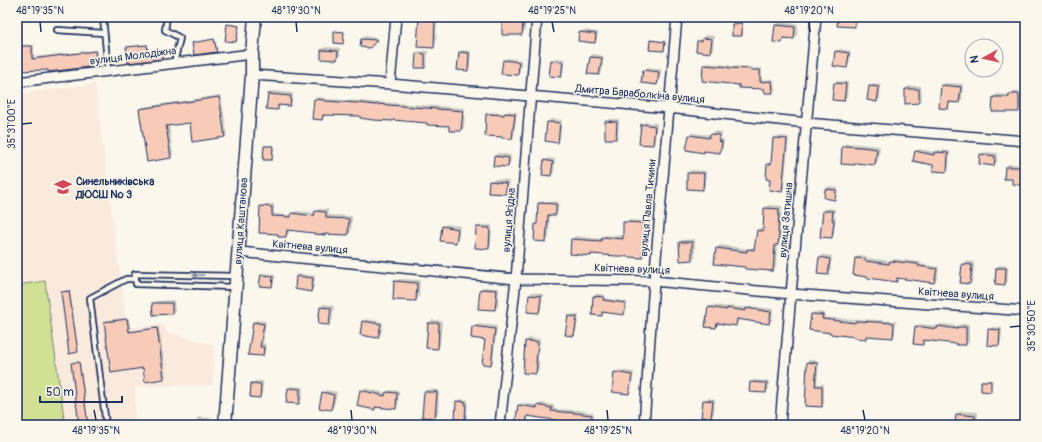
<svg xmlns="http://www.w3.org/2000/svg" width="1042" height="442" font-family="Pangolin,sans-serif">
<style>
.built{fill:#faeadd}
.green{fill:#d0e094;stroke:#768879}
.shadow{fill:#0003}
.building{fill:#f8cbb9;stroke:#1b2f5e}
.lines{fill:none;stroke-linecap:round;stroke-linejoin:round}
.lane-casing{stroke:#1b2f5e;stroke-width:8}
.street-casing{stroke:#1b2f5e;stroke-width:12}
.secondary-casing{stroke:#1b2f5e;stroke-width:15}
.lane{stroke:#fbf7ec;stroke-width:4.5}
.street{stroke:#fbf7ec;stroke-width:9}
.secondary{stroke:#fbf7ec;stroke-width:12}
.oneway{fill:#8b93a5}
.ticks{fill:none;stroke:#1b2f5e;stroke-width:1.5}
.labels{text-anchor:middle;dominant-baseline:central;stroke-width:3;stroke-linejoin:round;paint-order:stroke}
.street-label{font-size:11px;fill:#1b2f5e;stroke:#fbf7ec}
.poi-label{font-size:11px;font-weight:bold;fill:#1b2f5e;stroke:#fbf7ec;text-anchor:start}
.neatline{fill:none;stroke:#1b2f5e;stroke-width:1.5}
.ticks-label{font-size:10px;text-anchor:middle;fill:#1b2f5e}
</style>
<rect width="100%" height="100%" fill="#fbf7ec"/>
<filter id="ink" filterUnits="userSpaceOnUse"><feTurbulence type="fractalNoise" baseFrequency=".025" numOctaves="2"/><feDisplacementMap in="SourceGraphic" scale="8" xChannelSelector="R" yChannelSelector="G"/><feConvolveMatrix kernelMatrix="1 2 1 2 8 2 1 2 1" color-interpolation-filters="sRGB"/></filter>
<g filter="url(#ink)">
<path class="built" d="M95 84 127 328 164 324 167 332 214 345 213 385 135 387V425H65L45 282 17 285V94Z"/>
<path class="green" d="M45 281 65 425H17V285Z"/>
<path class="shadow" d="M61 17H99L94 22Z
M276 17H287L284 20 275 19Z
M362 17H379L376 20 362 19Z
M420 17H441L437 20 436 44 434 47Z
M514 17H525V31L522 34H503V23L506 20H514Z
M700 17H714V19L711 22 699 20Z
M839 17H858L857 23 854 26Z
M779 22 798 24 797 35 794 38 785 37V39L782 42 776 25Z
M734 23H743V34L742 35H733V24Z
M230 24 239 25 237 40 236 41 228 25Z
M583 30 598 32 597 39 594 42 580 33Z
M336 31H344V41L343 43 335 32Z
M706 35 714 36 713 49 710 52 698 41 701 38 703 39Z
M365 36 378 38 369 47 362 46V39Z
M215 39 217 50 216 51 193 44 194 42Z
M653 40 665 41 664 49 663 50 651 41Z
M148 44V51L162 50 163 57 162 58 127 48 128 47Z
M17 45H34V57L97 50 98 64 96 65 48 69 17 70Z
M325 47 340 48V56L337 59 322 50Z
M839 49 851 51 849 64 846 67 836 52Z
M462 50 471 51 470 67 467 70 460 53Z
M419 51H428L427 64 424 67 417 54Z
M593 54 604 56 602 72 599 74 590 57Z
M507 58 521 60 520 71 517 74 504 61Z
M555 58 565 59 563 74 561 76 552 61Z
M707 63 730 65V66L752 67V69L762 68V80L774 79 775 89 772 92 765 88 740 84 704 65Z
M647 67 661 69 660 81 657 84 644 70Z
M837 81 848 82 847 97 844 100 833 99 835 84Z
M945 83 963 84 962 100 959 102H951L950 105 947 108 942 86Z
M873 84 881 85 880 98 877 101 870 87Z
M909 86H921L922 100 919 102 906 89Z
M271 91 293 93 292 102 289 105 280 104V106L277 109 269 94Z
M1013 92H1021V109L1018 111 994 97 997 94 1009 95Z
M221 95 227 134 224 136 190 121 169 125 173 155 170 157 140 110 143 107Z
M317 97 326 98V99L362 101 378 103 379 102 465 108 464 128 461 130 450 125 428 122 361 115 325 114V116L322 119 315 100Z
M508 111 517 112 514 136 512 138 487 114 490 112 507 113Z
M551 119 562 120 560 139 557 141 546 140 548 122Z
M609 119H619L618 136 616 138 606 122Z
M645 122 657 123 655 141 652 144 642 125Z
M714 131 722 132 721 139H724L723 149 720 152 705 150 703 152 690 136 692 133 711 135Z
M776 136 789 137 784 188 781 191 771 179 768 164 770 162H772L774 139Z
M846 143 880 146 878 161 875 164 857 162 855 164 843 146Z
M266 145 274 146 273 158 272 159 265 146Z
M918 149 935 152 938 150 950 151 949 169 946 171 935 164 916 151Z
M984 152 998 153 997 162 994 165 981 155Z
M498 153 511 155 510 164 508 166 495 156Z
M548 158 555 159 554 172 551 175 545 161Z
M1008 164 1024 165 1023 181 1020 184 1013 179 1006 167Z
M691 170 706 171 705 186 702 189 688 188V173Z
M493 179 509 180 508 191 505 193 490 182Z
M829 186 838 188 837 196 834 198 825 197 826 189Z
M541 201 559 202 558 211 556 214H550L549 238 546 241 538 223 539 204Z
M264 204H274V214L292 215 295 211 316 213 318 209H328V215L352 216 351 232 348 234 289 229V233L286 236 279 233 261 207Z
M768 205 782 206 780 231H782L780 241 777 244 776 267 773 270 717 248 719 245 749 249 751 247H755L757 231 760 228H764L765 208Z
M826 208 835 209 834 217H836L834 234 832 237 824 211Z
M627 220 646 221 645 254 642 257 592 253 590 255 571 253 572 239 575 236 602 239 603 237 605 235 624 236V223Z
M446 224 460 226 458 239 455 242 443 227Z
M480 225H492L491 245 489 248 477 228Z
M695 239V257L692 259 681 260 680 242 683 240Z
M823 255 832 256 830 271 827 274 820 258Z
M859 255 867 256V258L891 261 893 259 921 262 920 264 939 267 937 279 934 282 899 278 896 281 854 274 856 258Z
M965 261 974 262 973 280 970 283 963 264Z
M999 265 1008 266V281L1005 284 996 283V268Z
M264 273 275 274 274 284 272 286 262 276Z
M300 274 315 276 314 288 311 291 297 277Z
M398 279 420 280 419 297 416 300 395 282Z
M484 287 499 288 498 306 495 309 481 289Z
M70 290 78 350 77 352 62 293 63 291Z
M532 292 543 294 541 310 539 312 530 295Z
M597 294 605 295V298L627 302 626 312 624 314 604 311 602 315 594 296Z
M174 300 175 311 172 313 154 314 153 304 156 301Z
M324 304 334 306 332 322 329 324 321 307Z
M712 305 730 307 731 306 748 308 750 306 773 309 772 320 769 323 739 319 738 322 736 325 719 323V324L716 327 709 307Z
M814 312 825 313 824 317 857 320 859 319 896 321 895 334 893 337 868 335 866 338 856 337 812 314Z
M572 314 579 315 576 332 573 335 569 317Z
M129 318 131 331 159 327 166 376 164 378 145 381 144 367 105 322 107 320Z
M366 319 383 322 381 334 378 337 363 322Z
M256 320 266 321 263 344H266L265 353 262 355 250 354 254 322Z
M432 320 442 321 440 345 437 348 429 323Z
M476 324 497 326 493 362 491 364 486 339 473 327Z
M919 324 939 326 941 324 959 326 961 324H969V342L966 344 925 339V341L922 344 916 327Z
M992 327 1002 328 1001 342 998 345 989 330Z
M529 338 540 339 538 360H539V370L536 373 525 356 526 341Z
M810 360 819 361 817 384H824V403L822 406 806 405 808 362Z
M80 362 88 422 87 423 72 364 73 363Z
M618 370 634 372 631 390 629 393 615 373Z
M754 380 769 381V389L766 392 751 383Z
M983 380H992L991 389 990 391 982 381Z
M255 381H263L262 394 259 397 252 383Z
M291 386 303 387 302 400 299 403 289 388Z
M364 388 386 393 390 390 399 391 398 405 395 408 377 406 374 409 361 391Z
M427 389 439 390 438 414 435 417 424 392Z
M326 390 337 392 334 406 331 409 323 393Z
M707 398 715 399 714 414 711 417 704 401Z
M460 399 468 400 467 416 464 419 457 402Z
M521 403 539 405 541 403 554 405V409L578 410 594 413 593 425H563V420L529 416 528 423 526 425H520L519 406Z
M961 411 978 412 977 425H956L957 414Z
M199 417 211 418 210 425H196V420Z
M613 420 631 422 630 425H610V423Z
M668 424 678 425H667Z"/>
<path class="building" d="M419 17H435L434 48 417 47Z
M838 17H855V27L837 26Z
M502 22 523 23 522 35H502Z
M742 23V36H732V24Z
M227 24 239 26 236 42 225 41Z
M775 25 795 27 794 39 783 38 782 43 773 42Z
M334 31 344 32 343 44 334 43Z
M579 32 596 34 595 43 578 41Z
M703 38 712 39 710 53 696 51 697 41H702Z
M214 39 217 52 194 55 192 43Z
M361 39 377 40 370 48 360 47Z
M650 40 665 42 664 51 649 50Z
M147 45 148 52 162 51V59L128 63 126 47Z
M17 46H32V59L95 51 97 66 48 72V70L17 71Z
M321 50 338 51 337 60 321 59Z
M835 51 849 53 847 68 833 66Z
M459 52 469 53 468 71 457 70Z
M416 53 425 54V68H415Z
M590 57 602 58 599 75 587 74Z
M503 60 519 62 518 75 501 74Z
M551 60 563 62 561 77 549 76Z
M703 65 728 67V68L750 69V70H760V82L772 81 773 93H765L764 89 739 88V85L702 81Z
M643 70 659 72 657 85 641 83Z
M834 83 846 84 844 101 832 100Z
M941 85 961 87 959 103 949 102 948 109 939 108Z
M869 86 879 87 877 102 867 100Z
M905 89H919V103L905 104Z
M268 94 291 96 290 106 278 105V110L266 109Z
M1009 94H1019V112H992L993 97H1009Z
M219 97 225 137 192 142 190 123 166 126 171 158 147 162 139 109Z
M314 99 324 100V101L359 103 376 105V104L463 111 461 131H449V126L427 125V123L393 120V121L373 120 360 118V116L323 115 322 120 312 119Z
M505 113 515 114 512 139 502 138V137L485 136 486 114 504 115Z
M605 121 617 122 616 139H605Z
M547 122 560 123 558 143 545 141Z
M641 124 655 126 653 145 639 144Z
M710 134 720 135 719 141 722 142 720 153 704 151V153L686 150 689 135 709 138Z
M773 138 787 139 782 192 769 190 770 180 766 179 767 164H771Z
M264 146H273L272 160H263Z
M842 146 861 147 877 149 875 165 855 163V165L841 164Z
M915 151 934 155V152L948 153 947 172 933 171V165L913 161Z
M980 154 995 156 994 166 979 164Z
M494 156 509 158 508 167 493 166Z
M544 160 553 162 551 176 542 175Z
M1005 167H1021V185L1012 184V179H1004Z
M687 173H704L703 190 687 189Z
M489 181 506 183V194L488 193Z
M825 189 836 190 835 200 824 198Z
M538 203 556 204V215H548L546 242 534 241 535 224H537Z
M260 206 272 207V216L291 217V213L314 216 315 211 326 212V218L349 219 348 235 325 234V235L314 234V233L287 230 286 237H278V234L259 233Z
M764 208 779 209 778 233H779L778 245H775L773 271 745 269V267L714 264 716 248 747 252V249L754 250 757 230 763 231Z
M823 211H833L832 220H834L832 238 820 237Z
M623 222 644 223 642 258 591 254V256L570 254 571 239 601 241 602 237 623 239Z
M442 226 458 229 456 243 440 241Z
M476 227 490 228 489 249 475 248Z
M679 242H692V260L680 261Z
M819 257 830 259 828 275 817 274Z
M855 258 865 259V261L889 264 890 261 918 264V266L937 269 934 283 897 278V282L868 278V277L853 275Z
M962 264 972 265 970 284 960 283Z
M996 268H1006L1005 285 995 284Z
M261 275 273 276 272 287 259 286Z
M296 276 313 278 311 292 295 289Z
M394 281 417 283 416 301 393 300Z
M480 289 497 290 495 310 478 309Z
M69 291 78 352 69 354 61 292Z
M529 295 541 296 539 313 527 312Z
M593 296 604 297 603 300 625 303 624 315 602 312V316L592 315Z
M152 303H172V314L153 315Z
M320 307 331 308 329 325 318 324Z
M708 307 727 310V308L746 311V308L771 312 769 324 737 319 736 326 717 323 716 328 705 327Z
M811 314 823 315 822 319 855 323 856 321 894 323 893 338 866 336V339L855 338V337L831 334V333L809 330Z
M568 316 577 317 574 336 565 335Z
M127 319 129 332 157 328 164 379 145 382 143 368 111 373 104 322Z
M362 321 381 324 378 338 360 335Z
M253 322 264 324 260 347H264L263 356 248 355Z
M428 323H439L438 349 426 348Z
M472 326 495 329 491 365 482 364 485 340 471 338Z
M915 326 937 329 938 326 957 329V327H966V345H957V344L923 340V345L913 344Z
M988 329 1000 330 999 346 987 345Z
M525 341 538 342 536 363H537L536 374 523 373Z
M79 362 88 424 79 425 71 363Z
M807 362 817 363 815 386H822V407L805 406Z
M614 372 632 375 629 394 612 392Z
M981 381H991V392L981 391Z
M750 382 767 383 766 393 749 392Z
M251 383 261 384 260 398 250 397Z
M288 388 300 389 299 404 286 403Z
M360 390 385 396 386 392 397 393 396 409 375 407V410L357 406Z
M322 392 334 395 331 410 319 408Z
M424 392H437L435 418 422 417Z
M703 400 713 401 711 418 701 417Z
M456 401 466 402 465 420 455 419Z
M518 405 537 408V405L552 408 551 411 575 413 592 415 591 425H562V421L527 416 526 425H515Z
M956 414 975 416 974 425H955Z"/>
<g class="lines">
<g class="lane-casing">
<path id="lane" d="M103 17 108 71
M167 17 165 30 180 38 174 63
M57 30 104 33
M235 287 136 284 135 274 235 276
M106 425 90 298 126 279H136"/>
</g>
<g class="street-casing">
<path id="street" d="M252 75 390 84 668 108 807 123 1025 141
M17 82 252 54
M390 84 396 17
M239 252 516 279 654 281 791 294 1025 311
M500 425 516 279 537 17
M644 425 654 281 677 17
M780 425 791 294 816 17"/>
</g>
<g class="secondary-casing">
<path id="secondary" d="M225 425 252 75V54L255 17"/>
</g>
<use href="#lane" class="lane"/>
<use href="#street" class="street"/>
<use href="#secondary" class="secondary"/>
</g>
<defs><path id="oneway-solid" d="M-6-.8H1V-3.2L6.5 0L1 3.2V.8H-6Z"/></defs>
<use class="oneway" href="#oneway-solid" transform="translate(198 275) rotate(-179)"/>
</g>
<path class="ticks" d="M40 22 41 32M296 22 297 32M552 22 554 32M809 22 810 32M22 124 32 123M1010 327 1020 326M94 410 96 420M351 410 352 420M607 410 608 420M863 410 865 420"/>
<defs>
<g id="school-bare" transform="scale(1.38)"><path d="M0-5L7-2L0 1L-7-2ZM-4 1L0 2.5L4 1V4Q0 6-4 4Z" fill="#d1495b" stroke="#fbf7ec" stroke-width="2.5" paint-order="stroke"/></g>
</defs>
<g fill-rule="evenodd">
<use href="#school-bare" x="63" y="187"/>
</g>
<g class="labels">
<g class="street-label">
<text transform="translate(133 56) rotate(-7)">вулиця Молодіжна</text>
<text transform="translate(640 94) rotate(5)">Дмитра Бараболкіна вулиця</text>
<text transform="translate(648 208) rotate(-85)">вулиця Павла Тичини</text>
<text transform="translate(509 220) rotate(-85)">вулиця Ягідна</text>
<text transform="translate(786 220) rotate(-85)">вулиця Затишна</text>
<text transform="translate(241 221) rotate(-86)">вулиця Каштанова</text>
<text transform="translate(310 247) rotate(5)">Квітнева вулиця</text>
<text transform="translate(632 269) rotate(2)">Квітнева вулиця</text>
<text transform="translate(956 294) rotate(4)">Квітнева вулиця</text>
</g>
<g class="poi-label">
<text x="76" y="181">Синельниківська<tspan x="76" dy="13">ДЮСШ № 3</tspan></text>
</g>
</g>
<rect width="1042" height="442" fill="none" stroke="#fbf7ec" stroke-width="44"/>
<g transform="translate(984 58) rotate(262)"><circle r="19" fill="#fbf7ec" stroke="#a1a7b3"/>
<path d="M0-3L7 15L0 10L-7 15Z" fill="#d1495b"/>
<text y="-6" font-size="11" font-weight="bold" text-anchor="middle" fill="#1b2f5e">N</text>
</g>
<path d="M40 396v6h82v-6" fill="none" stroke="#1b2f5e" stroke-width="2"/>
<text x="46" y="396" font-size="12" fill="#1b2f5e" stroke="#fbf7ec" stroke-width="3" paint-order="stroke">50 m</text>
<rect x="22" y="22" width="998" height="398" class="neatline"/>
<g class="ticks-label">
<text x="40" y="14">48°19'35"N</text>
<text x="296" y="14">48°19'30"N</text>
<text x="552" y="14">48°19'25"N</text>
<text x="809" y="14">48°19'20"N</text>
<text transform="translate(11 124) rotate(-90)" y="4">35°31'00"E</text>
<text transform="translate(1031 326) rotate(-90)" y="4">35°30'50"E</text>
<text x="96" y="434">48°19'35"N</text>
<text x="352" y="434">48°19'30"N</text>
<text x="608" y="434">48°19'25"N</text>
<text x="865" y="434">48°19'20"N</text>
</g>
</svg>
